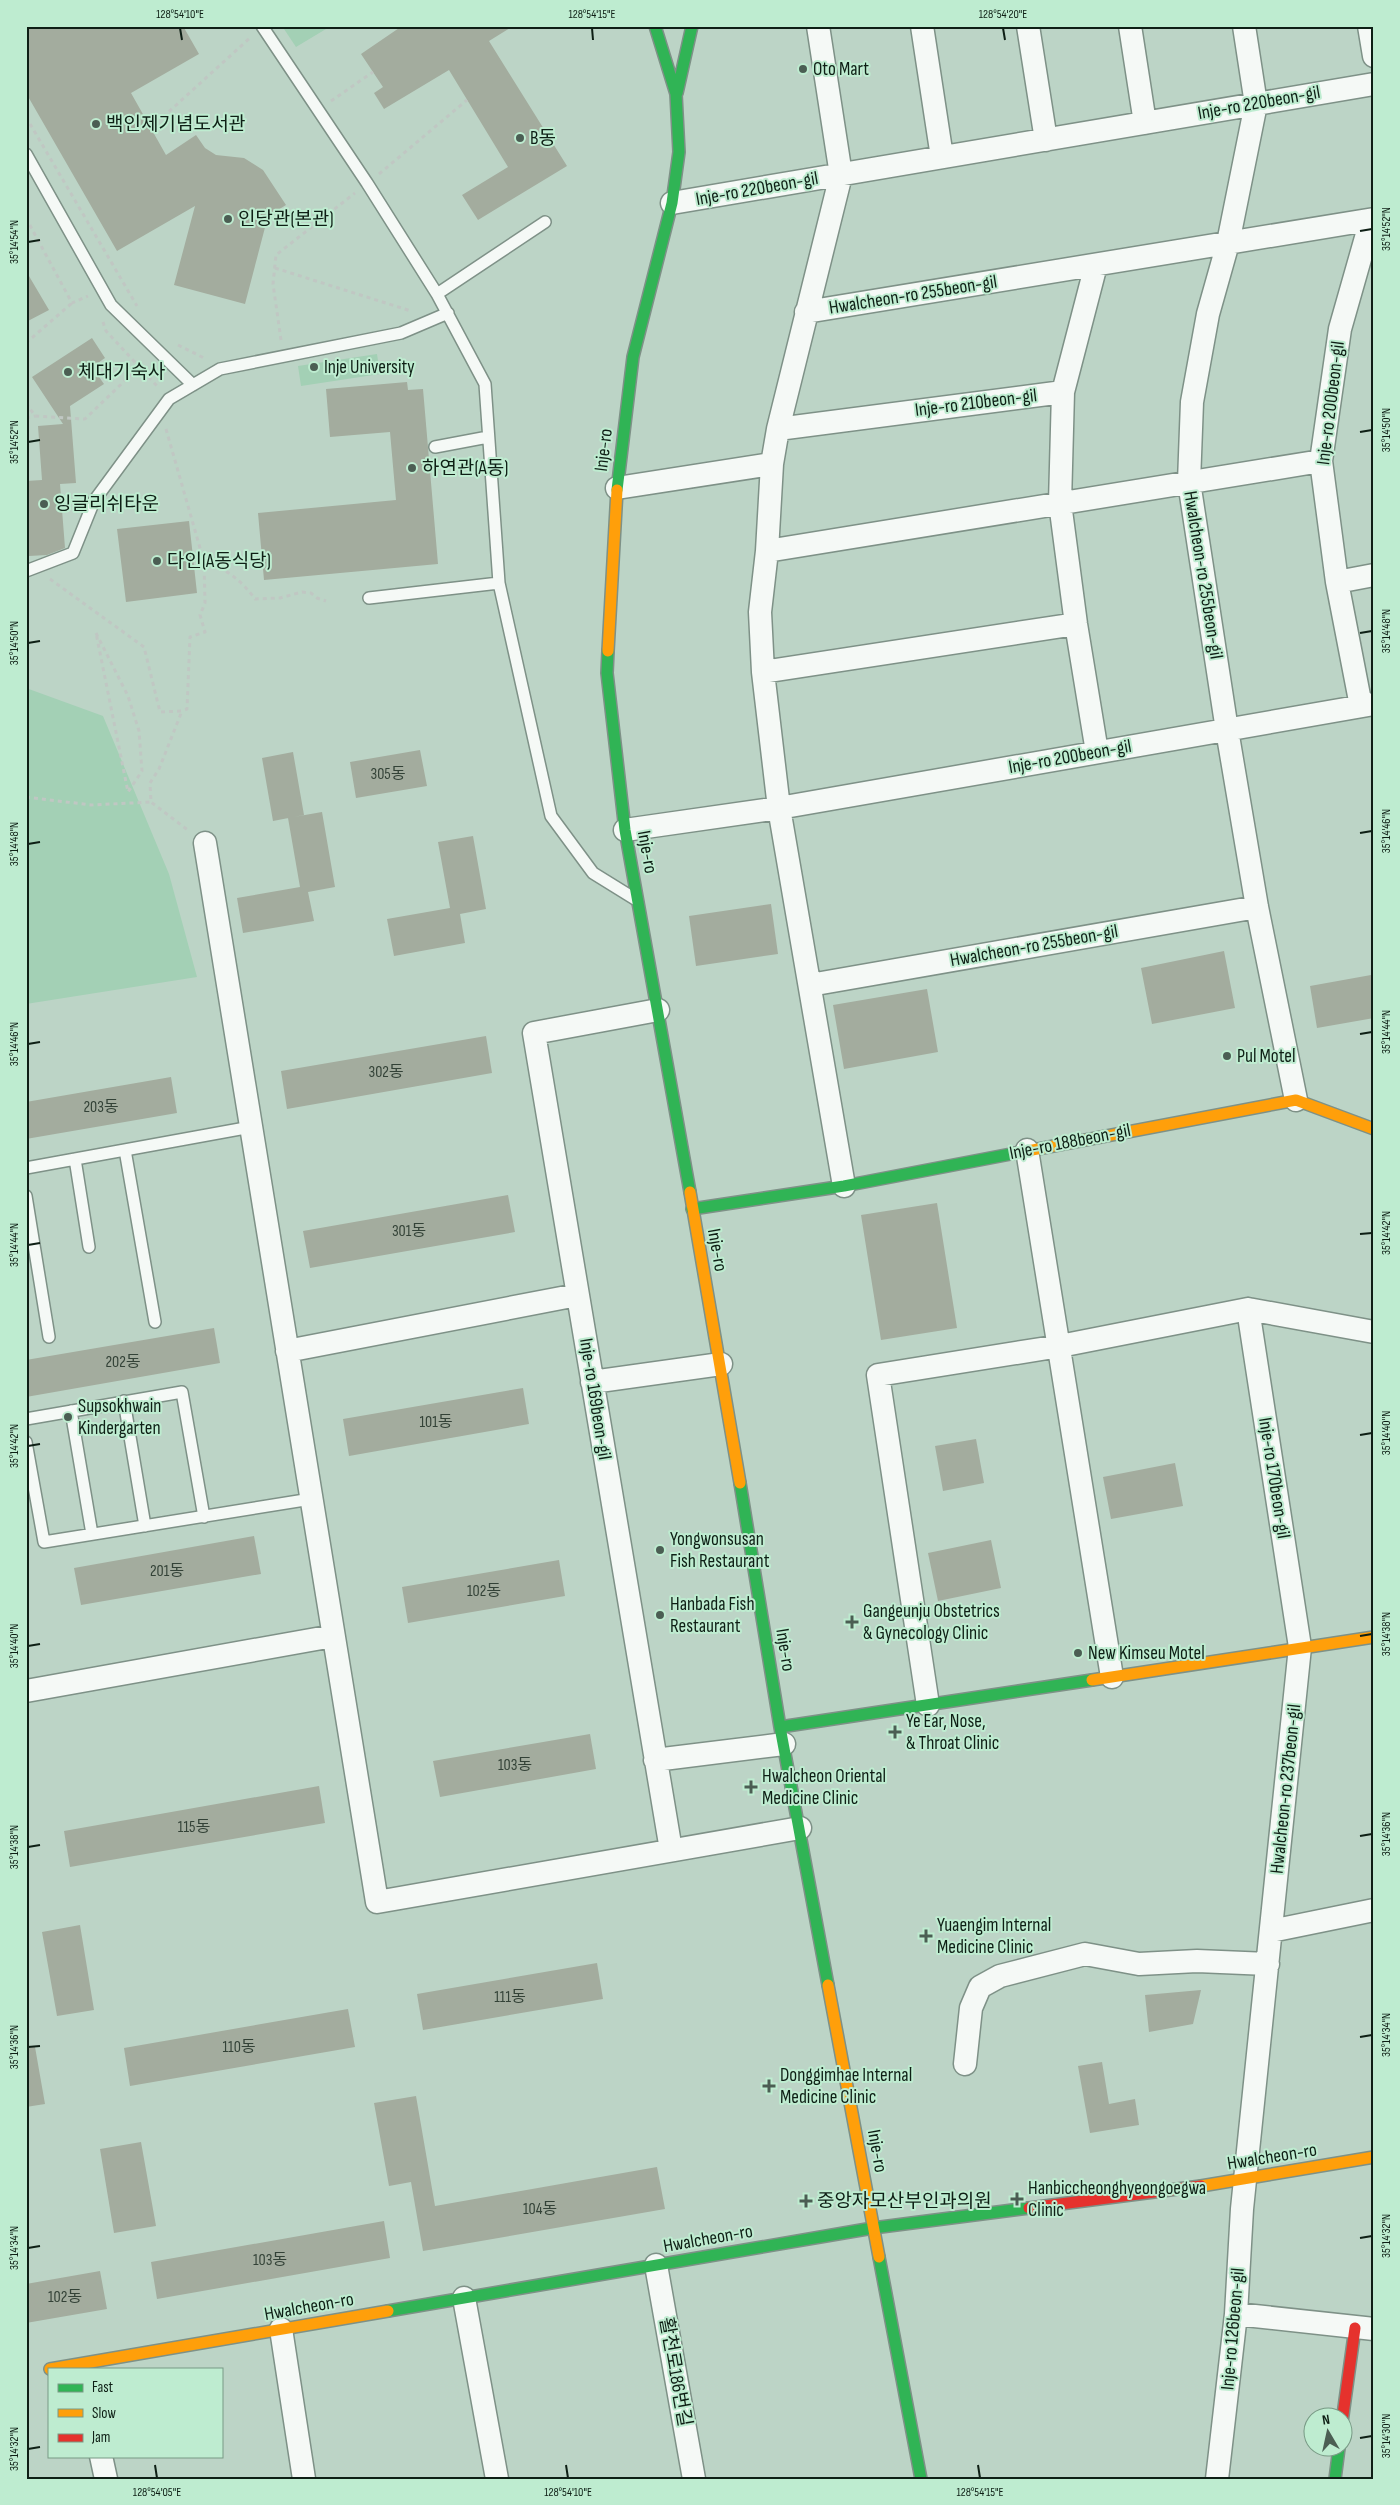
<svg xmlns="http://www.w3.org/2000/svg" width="1400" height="2505" font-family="'Sofia Sans Condensed','Noto Sans KR',sans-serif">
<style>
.green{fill:#a3d0b5}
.building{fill:#a3ac9e}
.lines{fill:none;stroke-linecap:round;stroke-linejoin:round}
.lane-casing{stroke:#7e9187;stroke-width:14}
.street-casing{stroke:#7e9187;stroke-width:25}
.fast-casing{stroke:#7e9187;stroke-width:14}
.slow-casing{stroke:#7e9187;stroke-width:14}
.jam-casing{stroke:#7e9187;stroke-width:14}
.path{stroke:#c0c7c3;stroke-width:3;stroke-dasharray:4 4;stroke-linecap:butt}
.lane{stroke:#f5f9f6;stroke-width:11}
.street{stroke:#f5f9f6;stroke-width:22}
.fast{stroke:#30b455;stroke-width:11}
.slow{stroke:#ff9f0a;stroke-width:11}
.jam{stroke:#e5322d;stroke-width:11}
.ticks{fill:none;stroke:#0e1f15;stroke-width:2}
.poi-dot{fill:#4b5e53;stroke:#beecd0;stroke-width:2}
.labels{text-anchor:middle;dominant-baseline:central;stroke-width:4;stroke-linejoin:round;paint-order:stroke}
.number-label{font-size:16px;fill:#334237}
.poi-label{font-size:19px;fill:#0e1f15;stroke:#beecd0;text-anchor:start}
.street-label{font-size:19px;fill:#0e1f15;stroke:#beecd0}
.neatline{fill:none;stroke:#0e1f15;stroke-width:2}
.ticks-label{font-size:12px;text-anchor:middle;fill:#0e1f15}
</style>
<rect width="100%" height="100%" fill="#bcd4c6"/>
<path class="green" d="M282 26H331L296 47Z
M377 354 380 374 301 386 298 366Z
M26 688 103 716 169 874 197 977 26 1004Z"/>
<path class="building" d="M26 26H183L199 54 131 93 166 155 196 135 205 148 216 155 244 158 263 170 286 205 268 216 245 304 174 285 195 206 117 251 26 93Z
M402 26H513L489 41 567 166 478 220 462 195 508 167 449 70 384 109 374 93 383 87 361 54Z
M26 271 49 310 26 322Z
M92 338 105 358 92 367 104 384 70 406 76 483 60 484 65 548 47 555 29 556 26 481 42 480 38 426 63 424 32 377Z
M407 382 408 390 423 389 438 564 264 580 258 513 396 500 390 432 330 437 326 389Z
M189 521 197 593 126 602 117 529Z
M420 750 427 786 356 798 350 762Z
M293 752 304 815 273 821 262 758Z
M322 812 335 887 308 892 314 921 243 933 237 898 300 887 288 818Z
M473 836 486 909 460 914 465 943 394 956 387 919 450 908 438 842Z
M771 904 778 954 696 966 689 916Z
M1224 951 1235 1008 1152 1024 1141 968Z
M1371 975 1374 1018 1317 1028 1310 986Z
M927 989 938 1052 844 1069 833 1005Z
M486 1036 492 1073 287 1109 281 1071Z
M171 1077 177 1113 26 1139V1102Z
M508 1195 515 1232 310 1268 303 1231Z
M937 1203 957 1328 881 1340 861 1215Z
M214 1328 220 1363 26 1397V1360Z
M523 1388 529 1424 349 1456 343 1419Z
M976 1439 984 1483 943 1491 935 1446Z
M1175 1463 1183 1506 1111 1519 1103 1477Z
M254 1536 261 1574 81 1605 74 1568Z
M991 1540 1001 1588 938 1601 928 1553Z
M559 1560 565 1596 408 1623 402 1587Z
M590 1734 596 1769 440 1797 433 1761Z
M319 1786 325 1823 70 1867 64 1831Z
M80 1925 94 2010 57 2016 42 1932Z
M597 1963 603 1999 423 2030 417 1994Z
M1201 1990 1193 2024 1149 2032 1145 1995Z
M348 2009 355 2047 130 2086 124 2048Z
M35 2047 45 2104 26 2107V2048Z
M1102 2062 1109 2104 1135 2099 1139 2125 1090 2133 1078 2066Z
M416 2096 435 2206 657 2167 665 2209 423 2251 411 2182 389 2186 374 2103Z
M141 2142 156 2226 114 2233 100 2149Z
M384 2221 390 2258 157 2299 151 2262Z
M100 2271 107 2309 26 2323V2284Z"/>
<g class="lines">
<g class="lane-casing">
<path id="lane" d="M262 26 367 183 437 294 485 384 499 583 551 816 593 873 635 899
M26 154 111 305 193 385
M437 294 545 222
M435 447 488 437
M26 571 73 553 94 501 169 399 220 369 401 333 448 313
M369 598 499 583
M125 1150 155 1322
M75 1159 89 1247
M26 1168 251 1127
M26 1196 49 1337
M124 1401 145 1526
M71 1411 92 1534
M26 1419 182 1392 204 1517
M26 1442 44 1542 311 1499"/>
</g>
<g class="street-casing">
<path id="street" d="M818 26 841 175 778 429 772 464 767 551 760 612 763 672 779 808 844 1186
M922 26 942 157
M1028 26 1046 140
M1130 26 1145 123
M1244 26 1256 104 1228 243 1208 314 1192 402 1189 482 1227 730 1257 907 1296 1100
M1369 26 1374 56
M672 203 1374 84
M1096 265 1063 392 1060 503 1076 624 1097 752
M806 312 1374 219
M778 429 1063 392
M617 488 772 464
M767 551 1321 461
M1337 582 1374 575
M763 672 1076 624
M1361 706 1337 582 1321 461 1340 329 1371 220
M625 830 779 808 1374 704
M205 843 377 1902 800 1828
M810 985 1257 907
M658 1010 534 1033 671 1850
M1027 1150 1112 1677
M287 1351 577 1295
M592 1382 721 1364
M26 1691 333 1636
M928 1705 878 1375 1060 1346 1248 1309 1374 1332
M655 1760 784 1744
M1271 1931 1374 1910
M965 2064 971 2008 980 1987 1000 1976 1085 1954 1139 1964 1197 1961 1268 1964
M656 2265 694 2479
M464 2298 497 2479
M1236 2314 1374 2329
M281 2329 304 2479
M101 2456 106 2479
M1217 2479 1236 2314 1242 2209 1300 1647 1248 1309"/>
</g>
<g class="fast-casing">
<path id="fast" d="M677 93 692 26
M617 490 633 357 672 203 679 152 676 94 655 26
M608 651 607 673 625 830 690 1192
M692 1209 844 1186 1016 1153
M740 1483 780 1727 828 1985
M780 1727 1092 1680
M879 2257 921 2479
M388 2311 873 2228 1029 2208
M1335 2479 1339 2448"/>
</g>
<g class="slow-casing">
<path id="slow" d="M608 651 617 490
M1016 1153 1296 1100 1374 1129
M690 1192 740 1483
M1092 1680 1374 1637
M828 1985 879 2257
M1201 2186 1374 2157
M50 2369 388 2311"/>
</g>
<g class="jam-casing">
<path id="jam" d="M1029 2208 1201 2186
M1342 2422 1355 2328"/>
</g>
<path class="path" d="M331 101 373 72
M26 117 137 306
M163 117 251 37
M379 174 467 100
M26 218 72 303 88 296
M275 268 411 311
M103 322 106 331 158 387
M281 340 273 284 276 255 355 193
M26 343 72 303
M178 345 206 359
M26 403 35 416 85 419 139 367
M26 418 35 416
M166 429 204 562 205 603 200 615 205 632 190 637 187 709 182 711
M204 562C226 568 242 581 255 599L280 598 302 592 311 593 317 598 326 601
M50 579 144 647 160 712 182 711 159 769 150 783 151 802 189 831
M96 633 128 696 139 731 142 771 128 792Z
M26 797 91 805 151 802"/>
<use href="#lane" class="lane"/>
<use href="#street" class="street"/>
<use href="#fast" class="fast"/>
<use href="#slow" class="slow"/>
<use href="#jam" class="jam"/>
</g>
<path class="ticks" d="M180 28 182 40M592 28 593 40M1003 28 1005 40M1360 231 1372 229M28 242 40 240M1360 432 1372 430M28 442 40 440M1360 633 1372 631M28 643 40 641M1360 833 1372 831M28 844 40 842M1360 1034 1372 1032M28 1044 40 1042M1360 1234 1372 1233M28 1245 40 1243M1360 1435 1372 1433M28 1446 40 1444M1360 1636 1372 1634M28 1646 40 1644M1360 1836 1372 1834M28 1847 40 1845M1360 2037 1372 2035M28 2047 40 2046M1360 2238 1372 2236M28 2248 40 2246M1360 2438 1372 2436M28 2449 40 2447M155 2465 157 2478M566 2465 568 2478M978 2465 980 2478"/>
<g class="poi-dot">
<circle cx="803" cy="69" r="5"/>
<circle cx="96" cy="124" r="5"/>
<circle cx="520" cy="138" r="5"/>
<circle cx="228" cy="219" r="5"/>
<circle cx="314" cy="367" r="5"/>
<circle cx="68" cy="372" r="5"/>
<circle cx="412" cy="468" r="5"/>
<circle cx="44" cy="504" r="5"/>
<circle cx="157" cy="561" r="5"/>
<circle cx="1227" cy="1056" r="5"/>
<circle cx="68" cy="1417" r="5"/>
<circle cx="660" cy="1550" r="5"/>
<circle cx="660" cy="1615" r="5"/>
<path d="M849.5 1614.5h5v5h5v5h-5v5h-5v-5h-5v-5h5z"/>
<circle cx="1078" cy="1653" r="5"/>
<path d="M892.5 1724.5h5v5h5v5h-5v5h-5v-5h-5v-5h5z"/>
<path d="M748.5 1779.5h5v5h5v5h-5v5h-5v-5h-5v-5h5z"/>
<path d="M923.5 1928.5h5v5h5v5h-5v5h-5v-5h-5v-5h5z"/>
<path d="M766.5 2078.5h5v5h5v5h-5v5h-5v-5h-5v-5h5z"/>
<path d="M1014.5 2191.5h5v5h5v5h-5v5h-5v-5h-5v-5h5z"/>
<path d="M803.5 2193.5h5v5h5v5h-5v5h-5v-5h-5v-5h5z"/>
</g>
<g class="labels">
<g class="number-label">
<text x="388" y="774">305동</text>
<text x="386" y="1072">302동</text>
<text x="101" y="1107">203동</text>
<text x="409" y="1231">301동</text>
<text x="123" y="1362">202동</text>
<text x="436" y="1422">101동</text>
<text x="167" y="1571">201동</text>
<text x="484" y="1591">102동</text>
<text x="515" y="1765">103동</text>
<text x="194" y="1827">115동</text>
<text x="510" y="1997">111동</text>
<text x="239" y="2047">110동</text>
<text x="540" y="2209">104동</text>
<text x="270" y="2260">103동</text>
<text x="65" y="2297">102동</text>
</g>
<g class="poi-label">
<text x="813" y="69">Oto Mart</text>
<text x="106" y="124">백인제기념도서관</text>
<text x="530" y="138">B동</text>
<text x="238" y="219">인당관(본관)</text>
<text x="324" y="367">Inje University</text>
<text x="78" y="372">체대기숙사</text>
<text x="422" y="468">하연관(A동)</text>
<text x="54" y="504">잉글리쉬타운</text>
<text x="167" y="561">다인(A동식당)</text>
<text x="1237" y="1056">Pul Motel</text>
<text x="78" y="1406">Supsokhwain<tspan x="78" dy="22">Kindergarten</tspan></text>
<text x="670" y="1539">Yongwonsusan<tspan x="670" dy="22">Fish Restaurant</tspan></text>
<text x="670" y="1604">Hanbada Fish<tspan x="670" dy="22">Restaurant</tspan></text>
<text x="863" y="1611">Gangeunju Obstetrics<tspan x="863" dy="22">&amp; Gynecology Clinic</tspan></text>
<text x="1088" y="1653">New Kimseu Motel</text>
<text x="906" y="1721">Ye Ear, Nose,<tspan x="906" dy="22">&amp; Throat Clinic</tspan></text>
<text x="762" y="1776">Hwalcheon Oriental<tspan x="762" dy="22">Medicine Clinic</tspan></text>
<text x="937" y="1925">Yuaengim Internal<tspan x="937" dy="22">Medicine Clinic</tspan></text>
<text x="780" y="2075">Donggimhae Internal<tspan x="780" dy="22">Medicine Clinic</tspan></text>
<text x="1028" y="2188">Hanbiccheonghyeongoegwa<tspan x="1028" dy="22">Clinic</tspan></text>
<text x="817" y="2201">중앙자모산부인과의원</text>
</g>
<g class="street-label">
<text transform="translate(1259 103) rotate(-10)">Inje-ro 220beon-gil</text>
<text transform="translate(757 189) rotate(-10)">Inje-ro 220beon-gil</text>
<text transform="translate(913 295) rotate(-9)">Hwalcheon-ro 255beon-gil</text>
<text transform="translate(976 403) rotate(-7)">Inje-ro 210beon-gil</text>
<text transform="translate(1331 403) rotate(-83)">Inje-ro 200beon-gil</text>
<text transform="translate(604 450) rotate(-83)">Inje-ro</text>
<text transform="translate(1203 575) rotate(81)">Hwalcheon-ro 255beon-gil</text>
<text transform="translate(1070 757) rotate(-10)">Inje-ro 200beon-gil</text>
<text transform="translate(647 852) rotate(80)">Inje-ro</text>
<text transform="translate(1034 946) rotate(-10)">Hwalcheon-ro 255beon-gil</text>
<text transform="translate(1070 1142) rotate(-11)">Inje-ro 188beon-gil</text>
<text transform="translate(717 1250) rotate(80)">Inje-ro</text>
<text transform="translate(595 1399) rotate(81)">Inje-ro 169beon-gil</text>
<text transform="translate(1274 1478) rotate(81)">Inje-ro 170beon-gil</text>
<text transform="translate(785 1650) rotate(81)">Inje-ro</text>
<text transform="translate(1286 1789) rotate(-84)">Hwalcheon-ro 237beon-gil</text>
<text transform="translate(877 2151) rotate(80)">Inje-ro</text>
<text transform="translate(1272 2157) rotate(-9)">Hwalcheon-ro</text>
<text transform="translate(708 2239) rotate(-10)">Hwalcheon-ro</text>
<text transform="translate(309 2307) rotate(-10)">Hwalcheon-ro</text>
<text transform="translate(1233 2329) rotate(-85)">Inje-ro 126beon-gil</text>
<text transform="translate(675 2372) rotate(80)">활천로186번길</text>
</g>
</g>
<rect width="1400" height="2505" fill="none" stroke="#beecd0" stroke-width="55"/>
<rect x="48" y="2368" width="175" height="90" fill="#beecd0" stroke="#789a85"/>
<rect x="58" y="2384" width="25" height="8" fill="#30b455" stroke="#789a85"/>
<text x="92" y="2392" font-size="15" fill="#0e1f15">Fast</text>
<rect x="58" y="2409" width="25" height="8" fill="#ff9f0a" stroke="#789a85"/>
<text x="92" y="2418" font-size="15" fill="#0e1f15">Slow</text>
<rect x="58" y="2434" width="25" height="8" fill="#e5322d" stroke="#789a85"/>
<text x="92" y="2442" font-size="15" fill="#0e1f15">Jam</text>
<g transform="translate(1328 2432) rotate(351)"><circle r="24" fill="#beecd0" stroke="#789a85"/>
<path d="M0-4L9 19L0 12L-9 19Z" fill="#4b5e53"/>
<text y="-8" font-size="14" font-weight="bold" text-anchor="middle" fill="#0e1f15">N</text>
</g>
<rect x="28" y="28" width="1344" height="2450" class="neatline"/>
<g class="ticks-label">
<text x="180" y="18">128°54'10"E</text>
<text x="592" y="18">128°54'15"E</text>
<text x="1003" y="18">128°54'20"E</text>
<text transform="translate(1386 229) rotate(-90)" y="4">35°14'52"N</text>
<text transform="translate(14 242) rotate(-90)" y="4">35°14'54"N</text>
<text transform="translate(1386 430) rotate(-90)" y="4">35°14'50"N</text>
<text transform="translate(14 442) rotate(-90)" y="4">35°14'52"N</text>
<text transform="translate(1386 631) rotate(-90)" y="4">35°14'48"N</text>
<text transform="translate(14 643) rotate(-90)" y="4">35°14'50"N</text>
<text transform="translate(1386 831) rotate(-90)" y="4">35°14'46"N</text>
<text transform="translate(14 844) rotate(-90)" y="4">35°14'48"N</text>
<text transform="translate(1386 1032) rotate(-90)" y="4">35°14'44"N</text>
<text transform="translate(14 1044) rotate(-90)" y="4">35°14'46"N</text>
<text transform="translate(1386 1233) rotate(-90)" y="4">35°14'42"N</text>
<text transform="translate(14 1245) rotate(-90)" y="4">35°14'44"N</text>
<text transform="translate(1386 1433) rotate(-90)" y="4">35°14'40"N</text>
<text transform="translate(14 1446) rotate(-90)" y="4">35°14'42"N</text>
<text transform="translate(1386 1634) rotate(-90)" y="4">35°14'38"N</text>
<text transform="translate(14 1646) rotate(-90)" y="4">35°14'40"N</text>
<text transform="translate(1386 1834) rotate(-90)" y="4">35°14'36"N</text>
<text transform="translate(14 1847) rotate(-90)" y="4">35°14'38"N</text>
<text transform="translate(1386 2035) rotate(-90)" y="4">35°14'34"N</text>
<text transform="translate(14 2047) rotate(-90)" y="4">35°14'36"N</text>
<text transform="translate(1386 2236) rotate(-90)" y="4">35°14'32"N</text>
<text transform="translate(14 2248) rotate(-90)" y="4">35°14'34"N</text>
<text transform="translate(1386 2436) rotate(-90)" y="4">35°14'30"N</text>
<text transform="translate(14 2449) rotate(-90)" y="4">35°14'32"N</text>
<text x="157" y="2496">128°54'05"E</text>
<text x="568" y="2496">128°54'10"E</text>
<text x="980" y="2496">128°54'15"E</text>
</g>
</svg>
